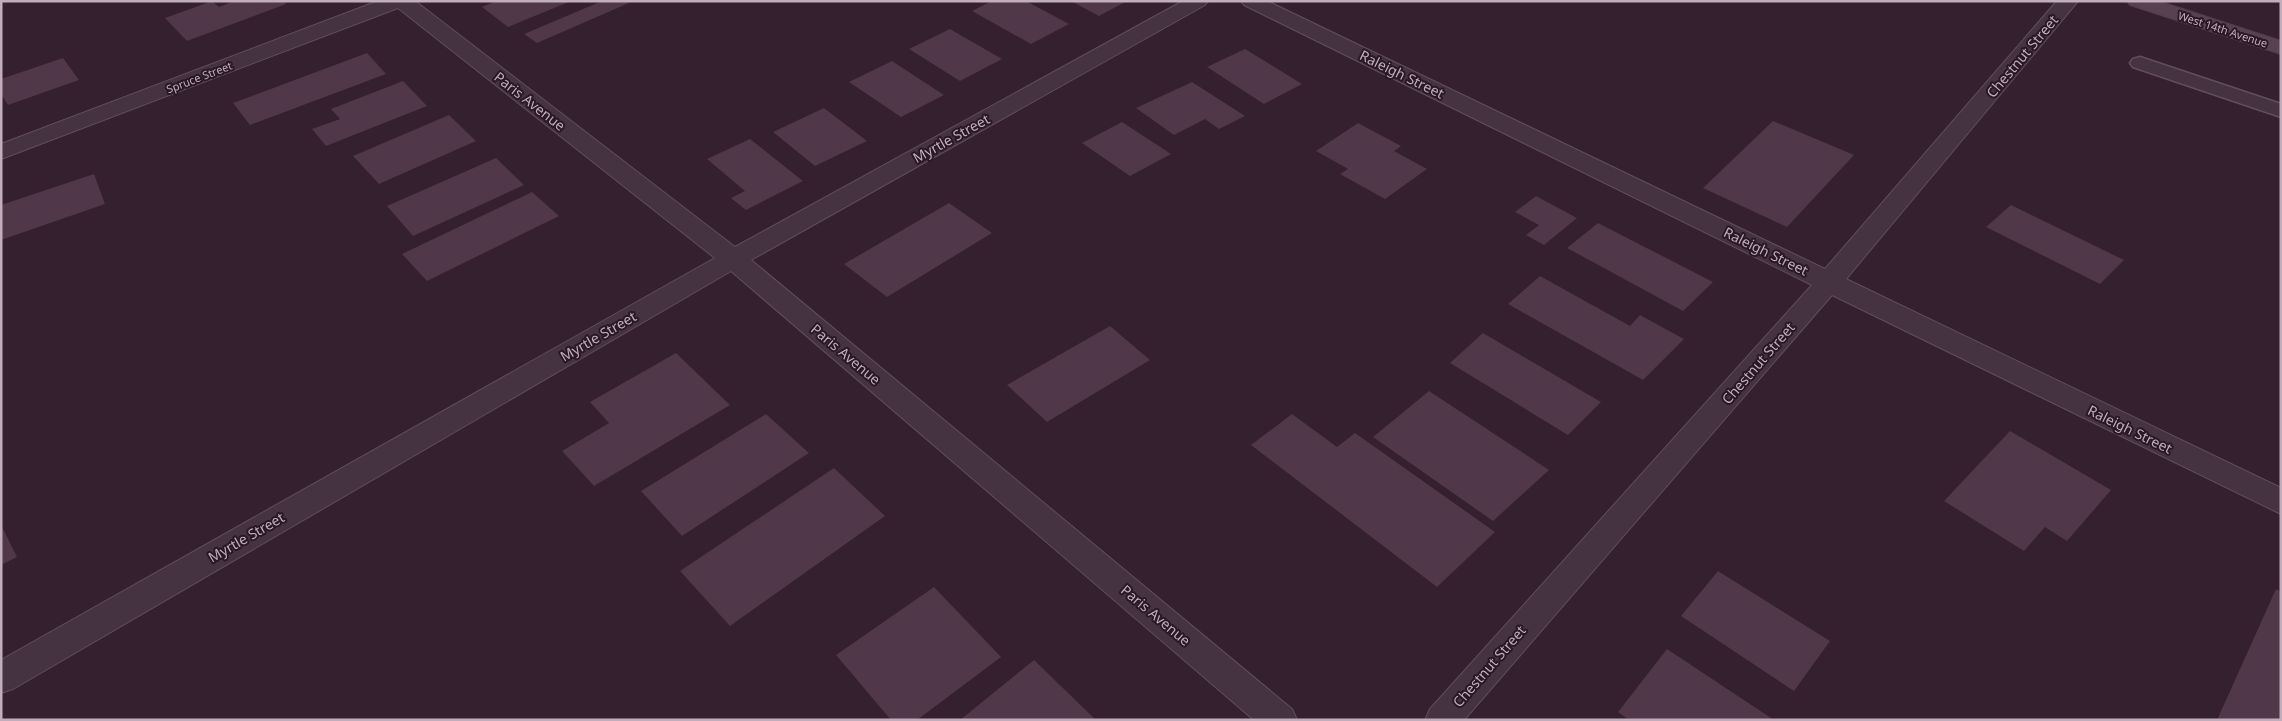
<svg xmlns="http://www.w3.org/2000/svg" width="2282" height="721" font-family="'Noto Sans',sans-serif">
<style>
.building{fill:#50374a}
.lines{fill:none;stroke-linecap:round;stroke-linejoin:round}
.lane-casing{stroke:#604e5b;stroke-width:3}
.street-casing{stroke:#604e5b;stroke-width:2}
.secondary-casing{stroke:#4f3d49;stroke-width:2}
.lane{fill:#453341;fill-rule:evenodd}
.street{fill:#453341;fill-rule:evenodd}
.secondary{fill:#584251;fill-rule:evenodd}
.labels{text-anchor:middle;dominant-baseline:central;stroke-width:4;stroke-linejoin:round;paint-order:stroke}
.far-street-label{font-size:11px;fill:#c2adbc;stroke:#291925}
.street-label{font-size:14px;fill:#c2adbc;stroke:#291925}
</style>
<rect width="100%" height="100%" fill="#34202f"/>
<path class="building" d="M212 1 219 7 234 1H283L286 4 187 41 165 18Z
M496 1H571L508 27 482 7Z
M602 1H625L629 3 537 43 524 34Z
M992 1H1026L1069 24 1031 44 972 11Z
M1071 1H1127L1099 16Z
M950 29 1002 59 960 81 909 49Z
M1245 49 1302 84 1264 104 1207 67Z
M367 53 386 74 250 125 233 103Z
M63 58 79 80 8 105 1 94V79Z
M892 61 944 95 901 117 849 82Z
M403 81 427 106 326 146 312 129 340 119 331 109Z
M1192 82 1245 116 1219 129 1205 119 1174 135 1136 108Z
M824 108 867 141 815 166 773 132Z
M449 115 476 141 379 184 353 156Z
M1773 121 1854 155 1787 227 1703 188Z
M1122 122 1171 154 1130 176 1082 143Z
M1358 123 1401 146 1394 151 1427 169 1385 199 1340 174 1348 169 1316 151Z
M750 139 803 181 746 210 731 198 745 191 707 159Z
M496 158 524 185 413 236 387 206Z
M94 174 105 204 1 240V205Z
M532 192 559 216 427 281 402 254Z
M1536 196 1577 218 1544 245 1526 235 1539 225 1515 212Z
M949 203 992 233 887 297 844 264Z
M2011 205 2124 260 2100 284 1986 227Z
M1598 223 1713 282 1683 311 1567 248Z
M1540 276 1630 326 1640 315 1684 339 1643 380 1508 304Z
M1110 326 1150 360 1047 422 1007 385Z
M1483 333 1601 402 1568 435 1450 363Z
M676 353 730 405 594 486 562 451 609 423 590 402Z
M1429 391 1549 470 1493 521 1373 437Z
M766 414 809 453 682 536 641 491Z
M1292 414 1337 447 1355 433 1495 532 1437 587 1251 445Z
M2010 431 2111 490 2067 541 2045 527 2024 551 1944 501Z
M834 468 885 516 730 626 680 571Z
M1 525 17 557 1 565Z
M1718 571 1830 641 1794 691 1681 616Z
M934 587 1001 657 917 720H891L836 655Z
M2276 589 2281 592V720H2217Z
M1667 649 1774 720H1629L1618 712Z
M1034 660 1096 720H960Z"/>
<g class="lines">
<g class="lane-casing">
<path id="lane" d="M2140 57 2281 104V117L2133 67 2130 63 2133 59Z"/>
</g>
<g class="street-casing">
<path id="street" d="M378 1H415L735 247 1183 1H1208L1205 5 751 260 1292 709 1297 720H1254L731 271 13 689 1 693V660L715 258 398 8 1 159V144Z
M1241 1H1267L1825 269 2057 1H2078L1846 279 2281 488V514L1832 295 1464 720H1425L1430 709 1812 285 1244 5Z"/>
</g>
<g class="secondary-casing">
<path id="secondary" d="M2127 1H2158L2281 41V54L2130 5Z"/>
</g>
<use href="#lane" class="lane"/>
<use href="#street" class="street"/>
<use href="#secondary" class="secondary"/>
</g>
<g class="labels">
<g class="far-street-label">
<text transform="translate(2223 29) rotate(18)">West 14th Avenue</text>
<text transform="translate(199 77) rotate(-21)">Spruce Street</text>
</g>
<g class="street-label">
<text transform="translate(2022 56) rotate(-50)">Chestnut Street</text>
<text transform="translate(1402 74) rotate(26)">Raleigh Street</text>
<text transform="translate(530 101) rotate(38)">Paris Avenue</text>
<text transform="translate(951 138) rotate(-29)">Myrtle Street</text>
<text transform="translate(1766 251) rotate(26)">Raleigh Street</text>
<text transform="translate(598 336) rotate(-30)">Myrtle Street</text>
<text transform="translate(846 354) rotate(40)">Paris Avenue</text>
<text transform="translate(1758 363) rotate(-49)">Chestnut Street</text>
<text transform="translate(2130 429) rotate(26)">Raleigh Street</text>
<text transform="translate(246 537) rotate(-30)">Myrtle Street</text>
<text transform="translate(1156 615) rotate(40)">Paris Avenue</text>
<text transform="translate(1489 666) rotate(-49)">Chestnut Street</text>
</g>
</g>
<rect width="2282" height="721" fill="none" stroke="#c2adbc" stroke-width="5"/>
</svg>
